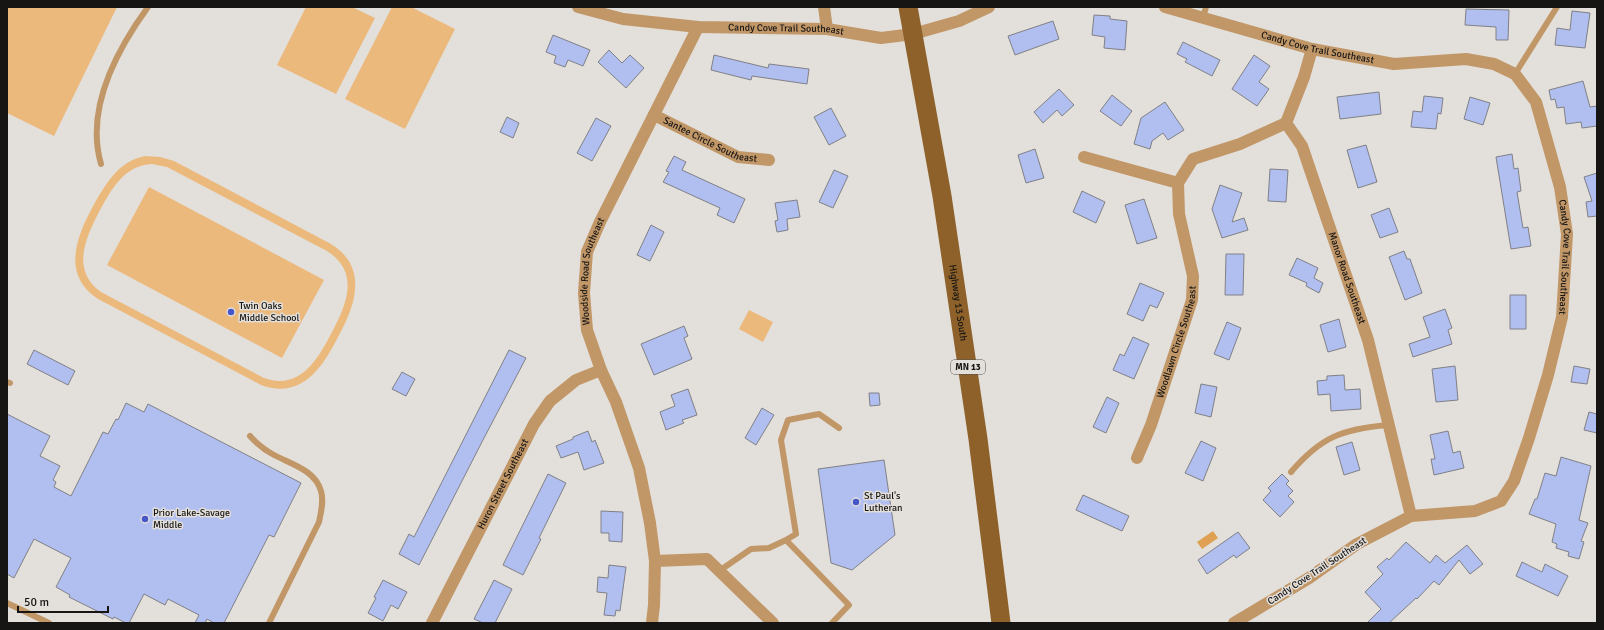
<svg xmlns="http://www.w3.org/2000/svg" width="1604" height="630" font-family="Signika,sans-serif">
<style>
.green{fill:#ecb97d;fill-rule:evenodd}
.water{fill:#dfa053}
.building{fill:#b0bef0;stroke:#808186}
.lines{fill:none;stroke-linecap:round;stroke-linejoin:round}
.service{stroke:#c19768;stroke-width:6}
.minor{stroke:#c19768;stroke-width:12}
.primary{stroke:#8d6129;stroke-width:19}
.poi-dot{fill:#4556ca;stroke:#e3dfda;stroke-width:1.5}
.labels{text-anchor:middle;dominant-baseline:central;stroke-width:3;stroke-linejoin:round;paint-order:stroke}
.shield{fill:#e3dfda;stroke:#54524f;stroke-width:1}
.shield-label{font-size:9px;font-weight:bold;fill:#171514}
.street-label{font-size:10px;fill:#171514;stroke:#e3dfda}
.poi-label{font-size:10px;fill:#171514;stroke:#e3dfda;text-anchor:start}
</style>
<rect width="100%" height="100%" fill="#e3dfda"/>
<path class="green" d="M7 7H117L54 136 7 113Z
M306 7H352L375 18 336 94 277 65Z
M392 7H411L455 29 405 129 345 99Z
M145 156 160 157 174 161 331 244C368 267 356 304 339 335 323 367 302 400 261 385L100 300C62 277 75 240 92 208 105 185 118 161 145 156ZM152 164 167 167 327 251C360 272 347 304 332 332 318 359 300 391 264 378L101 292C71 271 85 239 99 212 111 190 124 165 152 164Z
M149 187 324 280 282 358 107 265Z
M749 310 773 322 763 342 739 329Z"/>
<path class="water" d="M1213 531 1218 538 1202 549 1197 542Z"/>
<path class="building" d="M1466 9 1509 10 1508 40H1496V27L1465 25Z
M1572 11 1590 13 1585 48 1555 45 1557 28 1570 30Z
M1094 15 1110 16V19L1127 21 1125 50 1104 48 1105 37 1092 35Z
M1053 21 1059 39 1015 55 1008 36Z
M553 35 590 50 583 66 568 60 565 67 554 63 556 56 546 52Z
M1183 42 1220 60 1212 76 1185 62 1187 59 1177 54Z
M609 50 622 63 630 55 644 68 626 88 598 62Z
M714 55 768 68 769 64 809 69 807 84 752 76 751 80 711 70Z
M1254 55 1270 66 1259 82 1269 89 1257 106 1232 89Z
M1583 81 1590 107 1597 106V126L1582 128 1581 122 1566 124 1564 107 1557 108 1555 99 1551 100 1549 90Z
M1059 89 1074 105 1062 116 1057 110 1043 123 1034 112Z
M1379 92 1381 114 1340 119 1337 97Z
M1112 95 1132 111 1121 126 1100 111Z
M1424 96 1443 98 1441 114 1438 113 1436 129 1411 127 1413 111 1422 112Z
M1470 97 1490 103 1483 125 1464 119Z
M1165 102 1184 130 1168 140 1163 133 1152 141 1150 149 1134 144 1141 118Z
M831 108 846 136 829 145 814 117Z
M507 117 519 123 513 138 500 132Z
M596 118 611 126 592 161 577 153Z
M1366 145 1377 182 1358 188 1347 150Z
M1035 149 1044 178 1026 183 1018 155Z
M1512 154 1514 169 1518 168 1521 191 1517 192 1523 228 1528 227 1531 246 1511 249 1496 157Z
M674 156 686 162 682 170 745 199 734 223 717 215 720 208 663 182 669 172 666 171Z
M1270 169 1288 170 1286 202 1268 201Z
M834 170 848 176 833 208 819 202Z
M1597 173V216L1588 217 1586 202 1592 201 1584 177Z
M1220 185 1242 193 1232 222 1244 218 1248 230 1222 238 1212 209Z
M1082 191 1105 202 1096 223 1073 212Z
M1144 199 1157 238 1137 244 1125 205Z
M797 200 800 217 787 219 788 230 777 232 775 221 778 220 775 203Z
M1389 208 1398 232 1380 238 1371 215Z
M651 225 664 232 650 261 637 255Z
M1404 251 1407 259H1410L1422 293 1405 300 1389 257Z
M1226 254H1244L1243 295H1225Z
M1297 258 1318 268 1314 278 1323 283 1319 293 1306 286 1307 283 1289 275Z
M1140 283 1164 293 1157 308 1150 305 1143 321 1127 314Z
M1510 295H1526V329H1510Z
M1445 309 1452 328 1448 330 1452 344 1413 357 1409 344 1430 337 1423 317Z
M1339 319 1346 347 1328 352 1320 325Z
M1227 322 1241 328 1229 360 1214 354Z
M684 326 688 336 684 338 692 359 654 375 641 344Z
M1133 337 1149 344 1134 379 1113 370 1120 354 1124 356Z
M34 350 75 371 68 385 27 364Z
M509 350 526 358 484 438 419 565 399 554 409 534 414 537Z
M1455 366 1458 400 1436 402 1432 369Z
M1574 366 1590 369 1587 384 1571 382Z
M402 372 415 379 406 396 392 389Z
M1344 375 1345 390 1360 389 1361 409 1331 411 1330 394 1318 395 1317 381 1327 380V376Z
M1201 384 1217 387 1211 417 1195 413Z
M688 389 697 415 682 420 684 423 666 430 660 412 675 406 671 395Z
M869 393H879L880 405 870 406Z
M1107 397 1119 403 1106 433 1093 427Z
M126 403 144 412 148 404 301 483 274 537 269 535 224 623H214L207 619 205 623H195L199 615 168 599 165 605 144 594 129 623H126L114 617 113 619 69 597 70 595 56 587 71 558 34 539 14 578 7 574V414L50 436 40 456 60 466 53 480 56 482 54 487 71 496 103 432 108 434 116 419 118 420Z
M762 408 774 415 756 445 745 438Z
M1589 412 1597 414V433L1584 430Z
M588 431 592 442 595 440 604 463 584 470 578 452 561 458 556 446 573 439V437Z
M1448 431 1453 453 1460 451 1464 468 1434 475 1431 459H1435L1430 435Z
M1201 441 1216 448 1203 481 1185 473Z
M1352 442 1360 470 1344 475 1336 447Z
M1561 457 1591 466 1579 520 1588 523 1581 541 1584 542 1579 559 1568 556 1569 552 1556 548 1557 544 1552 542 1556 524 1529 514 1535 499H1537L1545 473 1556 476Z
M884 460 895 535 852 570 831 563 818 469Z
M548 474 566 483 539 538 541 539 523 575 503 565Z
M1282 474 1289 481 1286 484 1293 491 1288 496 1294 502 1280 517 1263 500 1271 491 1268 488Z
M1083 495 1129 516 1122 531 1076 510Z
M601 511 623 512 622 542 609 541V533H601Z
M1238 532 1250 548 1236 558 1234 555 1207 574 1198 560Z
M1406 542 1430 563 1436 555 1445 563 1467 545 1483 564 1470 574 1459 560 1439 585 1434 581 1417 599 1416 598 1389 623H1367L1381 609 1365 592 1383 574 1377 567 1387 558 1389 560Z
M1522 562 1542 572 1545 564 1568 576 1558 596 1516 576Z
M609 565 626 567 620 611 616 610 615 616 604 615 607 593 597 592 598 577 608 578Z
M383 580 407 592 398 609 391 605 383 621 368 613 376 598 374 597Z
M494 580 512 589 495 623H483L474 619Z"/>
<g class="lines">
<path class="service" d="M1203 18 1206 7
M1515 74 1557 7
M101 164C85 109 116 51 148 7
M7 382 10 383
M250 436C257 444 265 450 274 455 291 464 315 470 321 491 324 501 321 512 319 522L269 623
M1291 472C1321 437 1342 429 1388 425
M786 540 796 534 781 440 788 420 819 414 839 428
M719 571 751 549 769 548 786 540 849 605 832 623
M7 603 49 623"/>
<g class="minor">
<path id="s1" d="M578 7 623 19 698 27 827 29 881 38 913 34 959 21 989 7"/>
<path d="M824 7 827 29"/>
<path id="s2" d="M1165 7 1312 49 1394 64 1466 59 1494 64 1515 74 1536 102 1560 187 1567 234 1562 317 1548 375 1529 438 1514 481 1501 501 1475 511 1411 516 1357 544 1309 578 1234 623"/>
<path id="s3" d="M1312 49 1304 77 1286 123 1302 146 1368 340 1411 516"/>
<path id="s4" d="M654 115 738 157 769 160"/>
<path d="M1084 157 1178 183"/>
<path id="s5" d="M1137 458 1151 425 1192 300 1193 276 1179 214 1178 183 1193 159 1240 144 1286 123"/>
<path d="M655 561 707 559 773 623"/>
<path id="s6" d="M432 623 534 424 550 401 576 380 601 370"/>
<path id="s7" d="M652 623 654 605 655 561 650 523 639 468 616 402 601 370 587 330 584 293 587 252 600 222 698 27"/>
</g>
<path class="primary" id="s8" d="M908 7 942 196 978 439 1001 623"/>
</g>
<g class="poi-dot">
<circle cx="231" cy="312" r="4"/>
<circle cx="856" cy="502" r="4"/>
<circle cx="145" cy="519" r="4"/>
</g>
<g class="labels">
<rect class="shield" x="951" y="360" width="34" height="14" rx="3"/>
<g class="shield-label">
<text x="968" y="367">MN 13</text>
</g>
<g class="street-label">
<text stroke="none"><textPath href="#s1" startOffset="210">Candy Cove Trail Southeast</textPath></text>
<text stroke="none"><textPath href="#s2" startOffset="158">Candy Cove Trail Southeast</textPath></text>
<text stroke="none"><textPath href="#s4" startOffset="62">Santee Circle Southeast</textPath></text>
<text stroke="none"><textPath href="#s2" startOffset="554">Candy Cove Trail Southeast</textPath></text>
<text stroke="none"><textPath href="#s7" startOffset="364">Woodside Road Southeast</textPath></text>
<text stroke="none"><textPath href="#s3" startOffset="246">Manor Road Southeast</textPath></text>
<text stroke="none"><textPath href="#s8" startOffset="300">Highway 13 South</textPath></text>
<text stroke="none"><textPath href="#s5" startOffset="123">Woodlawn Circle Southeast</textPath></text>
<text stroke="none"><textPath href="#s6" startOffset="156">Huron Street Southeast</textPath></text>
<text transform="translate(1317 571) rotate(-33)">Candy Cove Trail Southeast</text>
</g>
<g class="poi-label">
<text x="239" y="306">Twin Oaks<tspan x="239" dy="12">Middle School</tspan></text>
<text x="864" y="496">St Paul's<tspan x="864" dy="12">Lutheran</tspan></text>
<text x="153" y="513">Prior Lake-Savage<tspan x="153" dy="12">Middle</tspan></text>
</g>
</g>
<rect width="1604" height="630" fill="none" stroke="#171514" stroke-width="16"/>
<path d="M18 606v6h90v-6" fill="none" stroke="#171514" stroke-width="2"/>
<text x="24" y="606" font-size="12" fill="#171514" stroke="#e3dfda" stroke-width="3" paint-order="stroke">50 m</text>
</svg>
